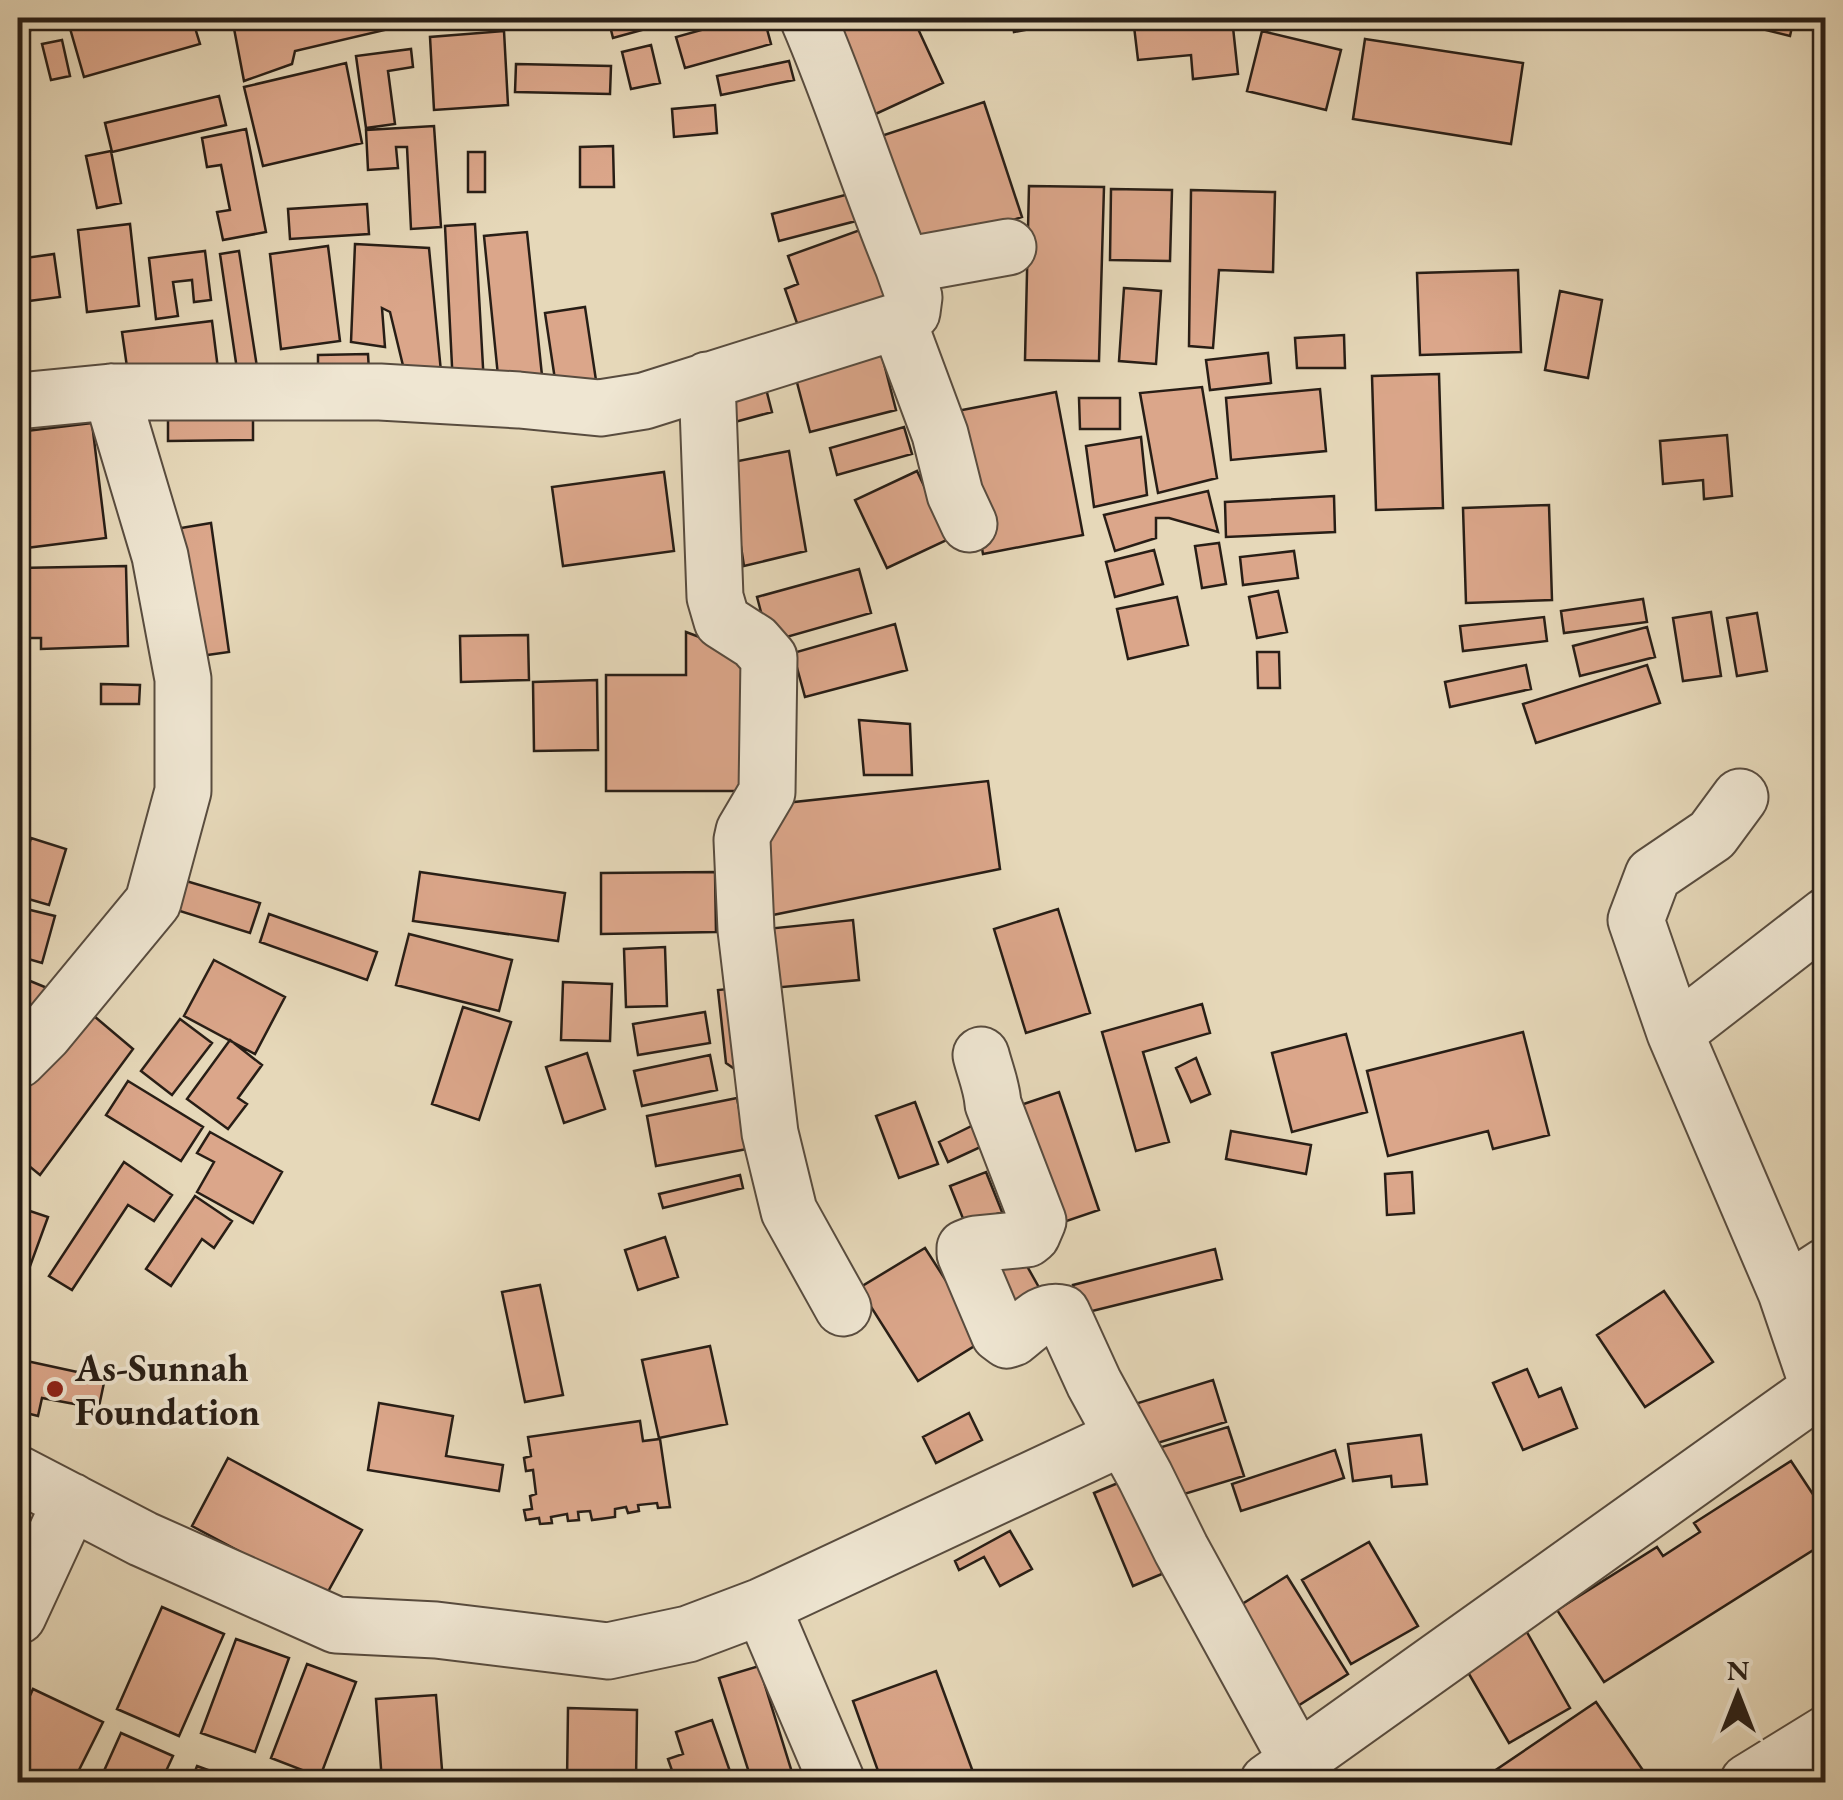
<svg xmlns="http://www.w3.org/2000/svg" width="1843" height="1800" font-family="'EB Garamond',serif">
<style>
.building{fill:#dba68a;stroke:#281e16;stroke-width:2.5}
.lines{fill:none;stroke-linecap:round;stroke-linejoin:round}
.minor-casing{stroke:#584c3f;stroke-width:59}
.minor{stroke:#efe6d2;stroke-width:55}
.poi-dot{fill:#8f2418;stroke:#efe6d2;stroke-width:4}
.labels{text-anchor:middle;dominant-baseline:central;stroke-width:8;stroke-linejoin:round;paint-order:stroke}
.poi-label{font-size:38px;font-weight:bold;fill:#281e16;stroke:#efe6d2;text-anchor:start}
</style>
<rect width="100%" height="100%" fill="#e6d8b9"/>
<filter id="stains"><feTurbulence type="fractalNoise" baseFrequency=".002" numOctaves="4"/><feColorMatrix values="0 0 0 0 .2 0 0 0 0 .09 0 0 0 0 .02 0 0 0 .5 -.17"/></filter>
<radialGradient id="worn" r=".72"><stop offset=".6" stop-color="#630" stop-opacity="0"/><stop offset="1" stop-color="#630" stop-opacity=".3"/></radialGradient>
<path class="building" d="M18 18H47L49 26 18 33Z
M67 18H192L200 44 84 77Z
M232 18H383L389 29 295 51 292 64 244 81Z
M608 18H666L667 23 613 38Z
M744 18H764L771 44 685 68 676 37Z
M822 18H913L943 83 869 117Z
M1012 18H1055L1056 24 1014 32Z
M1133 18H1232L1238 74 1193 79 1191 55 1138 60Z
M1743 18H1794L1790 36 1742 24Z
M504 31 508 105 434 110 430 37Z
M1262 31 1341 50 1326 110 1247 91Z
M1365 39 1523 63 1511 144 1353 119Z
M62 40 70 76 51 80 42 44Z
M651 45 660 83 631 89 622 52Z
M411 49 413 67 388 71 395 124 366 128 356 56Z
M789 61 794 80 721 95 717 76Z
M346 63 362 143 263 166 244 87Z
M516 64 611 66 610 94 515 92Z
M219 96 226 125 112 152 105 123Z
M984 102 1022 217 913 254 875 138Z
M715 105 717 133 674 137 672 109Z
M434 126 441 227 411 229 407 147H396L398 168 368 170 366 130Z
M246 129 266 232 223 240 217 212 230 210 221 165 207 167 202 138Z
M613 146 614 187H580V147Z
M111 151 121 203 97 208 86 156Z
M468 152H485V192H468Z
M1029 186 1104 187 1099 361 1025 360Z
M1111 189 1172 190 1170 261 1110 260Z
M1191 190 1275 192 1273 272 1219 270 1213 348 1189 346Z
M849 194 856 221 779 241 772 214Z
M367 204 369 234 290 239 288 209Z
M130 224 139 306 87 312 78 230Z
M475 224 484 385 453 386 445 226Z
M871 226 894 293 798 326 785 289 798 284 788 256Z
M527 232 543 385 498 376 484 236Z
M355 244 429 248 442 382H407L390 312 382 308 385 347 351 342Z
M328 246 340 341 281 349 270 254Z
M205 251 211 300 194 302 192 280 173 282 178 316 156 319 149 258Z
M239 251 259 380 239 383 220 254Z
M54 254 60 297 21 302 18 259Z
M1518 270 1521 352 1420 355 1417 273Z
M1124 288 1161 291 1156 364 1119 361Z
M1560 291 1602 300 1588 378 1545 370Z
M585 307 597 387 557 393 545 313Z
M212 321 219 377 130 388 122 332Z
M1344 335 1345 368H1297L1295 338Z
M1826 347V422L1816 349Z
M881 352 896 410 810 432 795 375Z
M1268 353 1271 383 1210 390 1206 360Z
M368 354 370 389 318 390V355Z
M1439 374 1443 508 1376 510 1372 376Z
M763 377 772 412 724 425 715 390Z
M1202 387 1217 478 1158 493 1140 393Z
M1320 389 1326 451 1231 460 1226 398Z
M1056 392 1083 535 983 554 957 411Z
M1079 398H1120V429H1080Z
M253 414V440L168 441V415Z
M92 423 106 538 18 549V432Z
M904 427 912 454 837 475 830 448Z
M1727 435 1732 496 1704 499 1703 480 1663 484 1660 441Z
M1141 437 1147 495 1094 507 1086 446Z
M789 451 806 551 744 566 728 463Z
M917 471 949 539 887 568 855 500Z
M664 472 674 551 563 566 552 487Z
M1208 491 1218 532 1169 518H1156V538L1115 551 1104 515Z
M1334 496 1335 532 1226 537 1225 502Z
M1549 505 1552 600 1466 603 1463 508Z
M211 523 229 652 193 657 175 529Z
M1219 543 1226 584 1202 588 1195 546Z
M1154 550 1163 584 1115 597 1106 562Z
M1294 551 1298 578 1243 585 1240 557Z
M126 566 128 646 41 649V638H18V568Z
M859 569 871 613 769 642 757 597Z
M1278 591 1287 632 1257 638 1249 597Z
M1177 597 1188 645 1128 659 1117 609Z
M1643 599 1647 622 1564 633 1561 611Z
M1711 612 1721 676 1683 681 1673 618Z
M1757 613 1767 671 1737 676 1727 618Z
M1544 617 1547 641 1463 651 1460 626Z
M895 624 907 670 805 697 793 653Z
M1647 627 1655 657 1580 676 1573 646Z
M686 632 750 656 749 791H606V675H686Z
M528 635 529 680 461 682 460 636Z
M1257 652H1279L1280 688H1258Z
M1526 665 1531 689 1450 707 1445 682Z
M1647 665 1660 703 1536 743 1523 704Z
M597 680 598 750 534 751 533 682Z
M101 684 140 685 139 704H101Z
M859 720 910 724 912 775H864Z
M988 781 1000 869 763 917 762 857 776 804Z
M31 838 66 849 49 905 18 896V883Z
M420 872 565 893 558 941 413 921Z
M715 872 716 932 601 934V873Z
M176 878 260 903 250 933 167 907Z
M18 907 55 916 42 963 18 956Z
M1058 909 1090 1013 1026 1033 994 929Z
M269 914 377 952 367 980 260 942Z
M853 920 859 980 772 988 766 929Z
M409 934 512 960 499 1011 396 985Z
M665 947 667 1006 626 1007 624 949Z
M214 960 285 997 255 1054 184 1016Z
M18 976 57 992 18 1034Z
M563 982 612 984 610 1041 561 1040Z
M737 988 746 1077 726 1063 718 990Z
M1202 1004 1210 1033 1143 1052 1169 1142 1136 1151 1102 1032Z
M463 1007 511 1022 479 1120 432 1104Z
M705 1012 710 1043 638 1055 633 1024Z
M94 1016 133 1049 40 1175 18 1157V1096Z
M180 1019 212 1043 172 1095 141 1071Z
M1523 1032 1549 1135 1493 1149 1488 1131 1388 1156 1367 1071Z
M1346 1034 1367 1112 1292 1132 1272 1053Z
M230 1040 262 1065 238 1098 247 1104 228 1129 187 1099Z
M587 1053 605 1109 564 1123 546 1067Z
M710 1055 717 1090 642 1106 634 1071Z
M1196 1058 1210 1094 1191 1102 1176 1068Z
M128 1081 203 1127 181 1161 106 1115Z
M1059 1092 1099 1210 1049 1227 1009 1109Z
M737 1098 747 1149 656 1166 647 1116Z
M915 1102 938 1164 899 1178 876 1116Z
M988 1118 998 1139 948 1162 939 1142Z
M1231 1131 1311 1145 1306 1174 1226 1159Z
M210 1132 282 1172 253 1223 197 1192 214 1162 197 1153Z
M124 1162 172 1195 154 1221 128 1205 72 1290 49 1276Z
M986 1172 1002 1212 966 1226 950 1186Z
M1412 1172 1414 1213 1387 1215 1385 1174Z
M740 1175 743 1188 663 1208 659 1194Z
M195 1196 232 1221 214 1248 202 1239 171 1286 146 1269Z
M18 1207 48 1217 29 1269 18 1265Z
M665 1237 678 1277 638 1290 625 1250Z
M925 1248 984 1340 918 1381 859 1288Z
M1215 1249 1222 1279 1080 1314 1073 1285Z
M1023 1259 1041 1291 1014 1306 996 1273Z
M540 1285 563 1395 525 1402 502 1292Z
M1664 1291 1713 1362 1645 1407 1597 1335Z
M710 1346 727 1424 659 1438 642 1360Z
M22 1360 105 1378 97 1416 78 1412 80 1405 42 1398 38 1416 18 1411V1380Z
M1527 1369 1539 1397 1561 1388 1577 1428 1523 1450 1493 1383Z
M1213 1380 1226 1422 1138 1449 1125 1407Z
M379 1403 453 1416 446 1456 503 1465 499 1491 368 1470Z
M969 1413 982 1440 936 1463 923 1437Z
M640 1421 643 1441 660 1439 670 1507 658 1508 657 1503 638 1505 639 1511 628 1513 626 1507 615 1509V1517L592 1520 590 1511 578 1512 579 1520 568 1521 567 1514 551 1517 552 1523 540 1524 539 1518 526 1520 524 1510 532 1509 530 1496 536 1494 533 1470 526 1471 524 1458 531 1456 528 1437Z
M1228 1427 1244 1476 1161 1501 1145 1452Z
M1421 1435 1427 1484 1392 1487 1391 1476 1353 1481 1348 1444Z
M1335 1450 1344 1478 1241 1511 1232 1484Z
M228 1458 362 1530 325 1597 192 1526Z
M1791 1461 1826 1514V1542L1604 1682 1557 1610 1657 1547 1663 1556 1700 1532 1694 1523Z
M1130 1478 1169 1571 1133 1586 1094 1493Z
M1010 1531 1032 1569 1000 1586 984 1557 959 1570 955 1561Z
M1369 1542 1418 1626 1351 1664 1302 1580Z
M1287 1576 1348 1674 1293 1709 1231 1611Z
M162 1607 224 1634 179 1736 117 1709Z
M1524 1627 1570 1708 1509 1743 1462 1662Z
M236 1639 289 1658 255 1752 201 1733Z
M307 1664 356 1682 320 1777 271 1758Z
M759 1666 795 1782H752L719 1678Z
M936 1671 973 1772 944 1782H882L853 1701Z
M33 1689 103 1722 73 1782H18V1722Z
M436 1695 443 1782H382L376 1699Z
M1596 1702 1651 1782H1483L1481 1780Z
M568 1708 637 1710 636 1782H567Z
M712 1720 733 1780 727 1782H676L668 1759 683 1754 676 1732Z
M121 1733 173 1756 161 1782H99Z
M197 1766 241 1782H191Z"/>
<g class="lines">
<g class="minor-casing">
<path id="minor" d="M808 18C843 99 869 184 903 266L1008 247
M898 321 940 434 955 494 969 524
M707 380 715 597 722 621 755 642 769 658 767 792 744 831 742 840 746 930 770 1133 789 1211 843 1308
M18 401 111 392H380L519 400 600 408 644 401 898 321 912 312 914 297 903 266
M1675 1033 1636 920 1653 875 1712 835 1740 797
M981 1055C985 1071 992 1087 993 1104L1038 1221 1032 1235 1027 1239 975 1244 965 1248V1254L999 1334 1007 1340 1013 1338C1028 1327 1043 1308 1062 1313L1094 1383 1145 1476 1181 1549 1298 1762
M18 1060 44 1034 153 902 183 791V679L160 556 111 392
M1826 1266 1786 1292 1819 1389 1826 1400
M1786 1292 1675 1033 1826 916
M18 1474 143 1539 336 1625 436 1630 608 1651 688 1634 762 1606 1123 1437
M762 1606 837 1782
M18 1616 71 1501
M1268 1782 1819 1389
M1748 1782 1826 1734"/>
</g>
<use href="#minor" class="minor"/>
</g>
<circle class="poi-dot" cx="55" cy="1389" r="10"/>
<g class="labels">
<g class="poi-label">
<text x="75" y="1367">As-Sunnah<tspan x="75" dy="44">Foundation</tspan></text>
</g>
</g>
<rect width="1843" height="1800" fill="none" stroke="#e6d8b9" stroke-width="60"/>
<rect x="20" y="20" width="1803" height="1760" fill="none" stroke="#281e16" stroke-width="5"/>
<rect x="30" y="30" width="1783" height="1740" fill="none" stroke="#281e16" stroke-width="2.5"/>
<g transform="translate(1738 1695)" stroke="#efe6d2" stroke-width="8" paint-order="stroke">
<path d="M0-8L18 38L0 25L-18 38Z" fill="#281e16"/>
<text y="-15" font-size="28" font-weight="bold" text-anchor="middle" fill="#281e16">N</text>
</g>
<rect width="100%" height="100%" filter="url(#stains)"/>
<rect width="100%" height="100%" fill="url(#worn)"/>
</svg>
